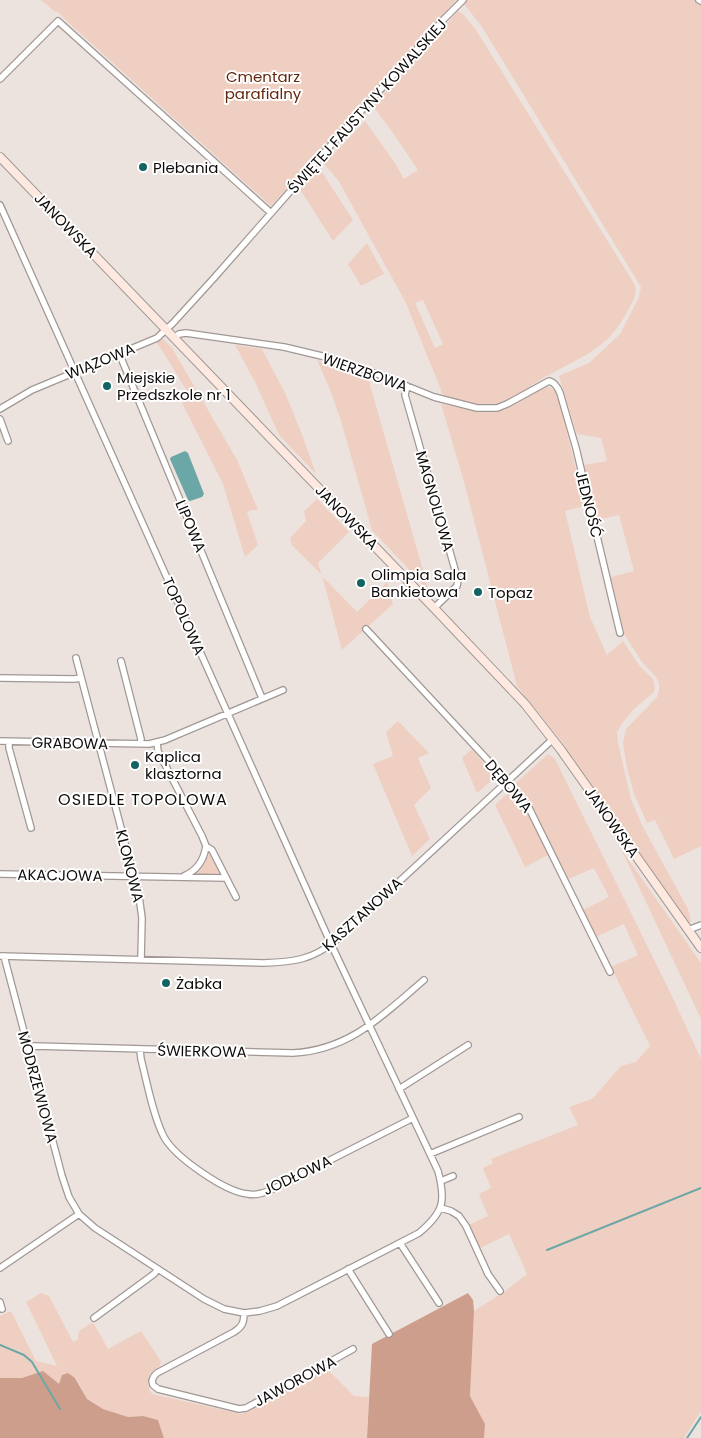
<svg xmlns="http://www.w3.org/2000/svg" width="701" height="1438" font-family="Poppins,sans-serif">
<style>
.green{fill:#efcfc1;fill-rule:evenodd}
.forest{fill:#cc9e8b}
.water{fill:#6ca7a7}
.lines{fill:none;stroke-linecap:round;stroke-linejoin:round}
.stream{stroke:#6ca7a7;stroke-width:2}
.street-casing{stroke:#a09895;stroke-width:8}
.secondary-casing{stroke:#a09895;stroke-width:10}
.street{stroke:#fff;stroke-width:5.5}
.secondary{stroke:#fee9e0;stroke-width:8}
.poi-dot{fill:#136363;stroke:#fff;stroke-width:2}
.labels{text-anchor:middle;dominant-baseline:central;stroke-width:4;stroke-linejoin:round;paint-order:stroke}
.park-label{font-size:15px;fill:#62280d;stroke:#fff}
.street-label{font-size:15px;fill:#0e0b0a;stroke:#fff}
.poi-label{font-size:15px;fill:#0e0b0a;stroke:#fff;text-anchor:start}
.neighbourhood-label{font-size:16px;letter-spacing:1px;fill:#0e0b0a;stroke:#fff}
</style>
<rect width="100%" height="100%" fill="#ece3df"/>
<path class="green" d="M41 0H456L271 206 71 25 58 12 54 11Z
M468 0H694L701 3V846L674 859 655 820 647 823 634 794 627 768 623 743 626 729 657 697 659 690V683L656 677 642 662 624 634 611 577 634 571 619 515 598 520 584 465 607 461 601 438 577 434 559 376 589 363 620 334 639 297 641 287 482 27 464 4Z
M458 11 463 14 476 30 635 285C637 296 633 301 628 310 609 350 578 358 543 378 529 386 516 400 500 404 482 409 465 402 448 398L443 395 406 303 338 180 324 164 365 121 395 163 404 179 418 170 393 133 373 106ZM423 300 443 344 435 348 415 303Z
M316 169H320L353 220 333 241 299 188Z
M367 243 384 274 361 286 348 264Z
M162 338 172 348 237 460 258 510H251L247 512 258 545 245 557 223 484 182 403 190 396 168 360 157 343Z
M235 345 262 349 286 395 303 437 316 474 279 435 255 382Z
M317 360 367 374 429 591 372 530 341 421 331 392Z
M542 386C550 386 554 389 558 396L585 506 565 511 590 617 607 655 623 641 639 665 653 679 655 688 654 692 634 709 623 722 617 732 618 743 631 799 642 825 688 909 691 921 689 923 558 737 517 686 464 482 441 404C464 408 490 416 513 405 523 401 533 392 542 386Z
M317 499 349 532 318 563 322 576 357 612 387 582 393 604 342 650 322 575 292 545 290 538 306 521 304 511Z
M398 721 429 753 418 758 431 788 414 805 430 839 412 856 373 764 393 756 386 732Z
M472 749 492 773 491 781 477 793 462 758Z
M548 754 555 759 672 996 701 1059V1411L684 1438H484L485 1424 470 1396 474 1311 504 1292 527 1274 509 1234 480 1248 469 1225 488 1216 479 1194 491 1188 483 1168 493 1163 491 1159 578 1125 569 1107 592 1099 621 1066 636 1062 650 1046 611 967 638 955 624 924 596 937 583 910 609 897 594 868 568 879 528 798 518 789 515 784Z
M509 792 527 812 548 855 525 867 495 805Z
M621 849 701 963V1019Z
M209 852H211L222 875H196L195 874 205 862Z
M41 1293 49 1296 73 1342 78 1339 79 1331 93 1322 108 1349 141 1331 161 1361 160 1366 150 1373C148 1382 147 1387 152 1394L242 1414 326 1368 354 1396 369 1397 367 1438H164L158 1420 143 1416 128 1417 103 1409 87 1399 76 1378 59 1384 43 1372 22 1378H0V1316L11 1311 36 1361 57 1366 26 1302Z"/>
<path class="forest" d="M468 1293 473 1300 474 1311 470 1396 485 1424 484 1438H367L372 1344Z
M43 1371 59 1384 62 1375 68 1373 75 1378 87 1399 103 1409 128 1417 143 1416 158 1420 164 1438H0V1378H22Z"/>
<path class="water" d="M185 451 188 453 204 494 202 497 190 501 188 500 170 459 171 457Z"/>
<g class="lines">
<path class="stream" d="M547 1250 701 1188
M0 1345 24 1355 32 1362 60 1409
M687 1438 701 1417"/>
<g class="street-casing">
<path id="street" d="M699 0 701 1
M0 79 58 21 271 213
M0 205 331 944 438 1171C446 1201 444 1212 419 1233L277 1306 260 1311 244 1313 224 1309 204 1299 95 1228 79 1214 69 1197 62 1176 4 956
M174 338 179 334 186 333 284 347 326 357 377 374 434 397 477 408H497L507 404 549 381C554 382 558 388 560 393L576 448 620 633
M119 353 262 698
M407 386 405 395 458 580 457 586 434 608
M0 409 32 390 157 338 173 323 214 278 345 129 444 19 463 0
M0 419 8 441
M366 629 498 771 529 808 610 972
M76 658 139 896 142 918 141 959
M121 661 141 739 140 744
M0 678 74 679 81 678
M0 741 149 744 165 740 283 690
M9 742V748L31 828
M157 743 158 751 202 836 206 846 212 850 236 897
M0 874 226 878
M184 876C198 870 204 860 206 846
M688 930 701 925
M0 956 264 963C293 962 312 960 335 941L553 739
M27 1048 34 1046 293 1053C350 1050 383 1015 424 980
M140 1050 141 1059C147 1082 153 1116 164 1137 175 1157 225 1192 248 1194 259 1196 268 1191 277 1187L413 1118
M399 1089 468 1045
M430 1154 519 1117
M441 1181 453 1176
M441 1208 451 1211 459 1216 466 1226 488 1274 500 1291
M400 1243 439 1303
M0 1268 79 1214
M348 1269 389 1334
M0 1302 2 1309
M244 1313C244 1323 242 1327 234 1332L157 1373 154 1376 152 1381 153 1385 158 1389 239 1409 246 1408 274 1393 353 1349
M94 1318 154 1274 158 1269"/>
</g>
<g class="secondary-casing">
<path id="secondary" d="M0 157 434 608 525 704 561 750 701 948"/>
</g>
<use href="#street" class="street"/>
<use href="#secondary" class="secondary"/>
</g>
<g class="poi-dot">
<circle cx="143" cy="167" r="5"/>
<circle cx="107" cy="386" r="5"/>
<circle cx="361" cy="583" r="5"/>
<circle cx="478" cy="592" r="5"/>
<circle cx="135" cy="765" r="5"/>
<circle cx="166" cy="983" r="5"/>
</g>
<g class="labels">
<g class="park-label">
<text x="263" y="76">Cmentarz<tspan x="263" dy="17">parafialny</tspan></text>
</g>
<g class="street-label">
<text transform="translate(367 106) rotate(-48)">ŚWIĘTEJ FAUSTYNY KOWALSKIEJ</text>
<text transform="translate(66 225) rotate(46)">JANOWSKA</text>
<text transform="translate(100 361) rotate(-22)">WIĄZOWA</text>
<text transform="translate(365 372) rotate(19)">WIERZBOWA</text>
<text transform="translate(435 501) rotate(74)">MAGNOLIOWA</text>
<text transform="translate(589 504) rotate(76)">JEDNOŚĆ</text>
<text transform="translate(347 517) rotate(46)">JANOWSKA</text>
<text transform="translate(191 526) rotate(67)">LIPOWA</text>
<text transform="translate(184 616) rotate(66)">TOPOLOWA</text>
<text transform="translate(70 743) rotate(1)">GRABOWA</text>
<text transform="translate(509 786) rotate(50)">DĘBOWA</text>
<text transform="translate(612 822) rotate(55)">JANOWSKA</text>
<text transform="translate(130 866) rotate(76)">KLONOWA</text>
<text transform="translate(60 875) rotate(1)">AKACJOWA</text>
<text transform="translate(362 914) rotate(-42)">KASZTANOWA</text>
<text transform="translate(202 1051) rotate(1)">ŚWIERKOWA</text>
<text transform="translate(38 1087) rotate(75)">MODRZEWIOWA</text>
<text transform="translate(297 1175) rotate(-25)">JODŁOWA</text>
<text transform="translate(295 1381) rotate(-28)">JAWOROWA</text>
</g>
<g class="poi-label">
<text x="153" y="167">Plebania</text>
<text x="117" y="377">Miejskie<tspan x="117" dy="17">Przedszkole nr 1</tspan></text>
<text x="371" y="574">Olimpia Sala<tspan x="371" dy="17">Bankietowa</tspan></text>
<text x="488" y="592">Topaz</text>
<text x="145" y="756">Kaplica<tspan x="145" dy="17">klasztorna</tspan></text>
<text x="176" y="983">Żabka</text>
</g>
<g class="neighbourhood-label">
<text x="143" y="799">OSIEDLE TOPOLOWA</text>
</g>
</g>
</svg>
